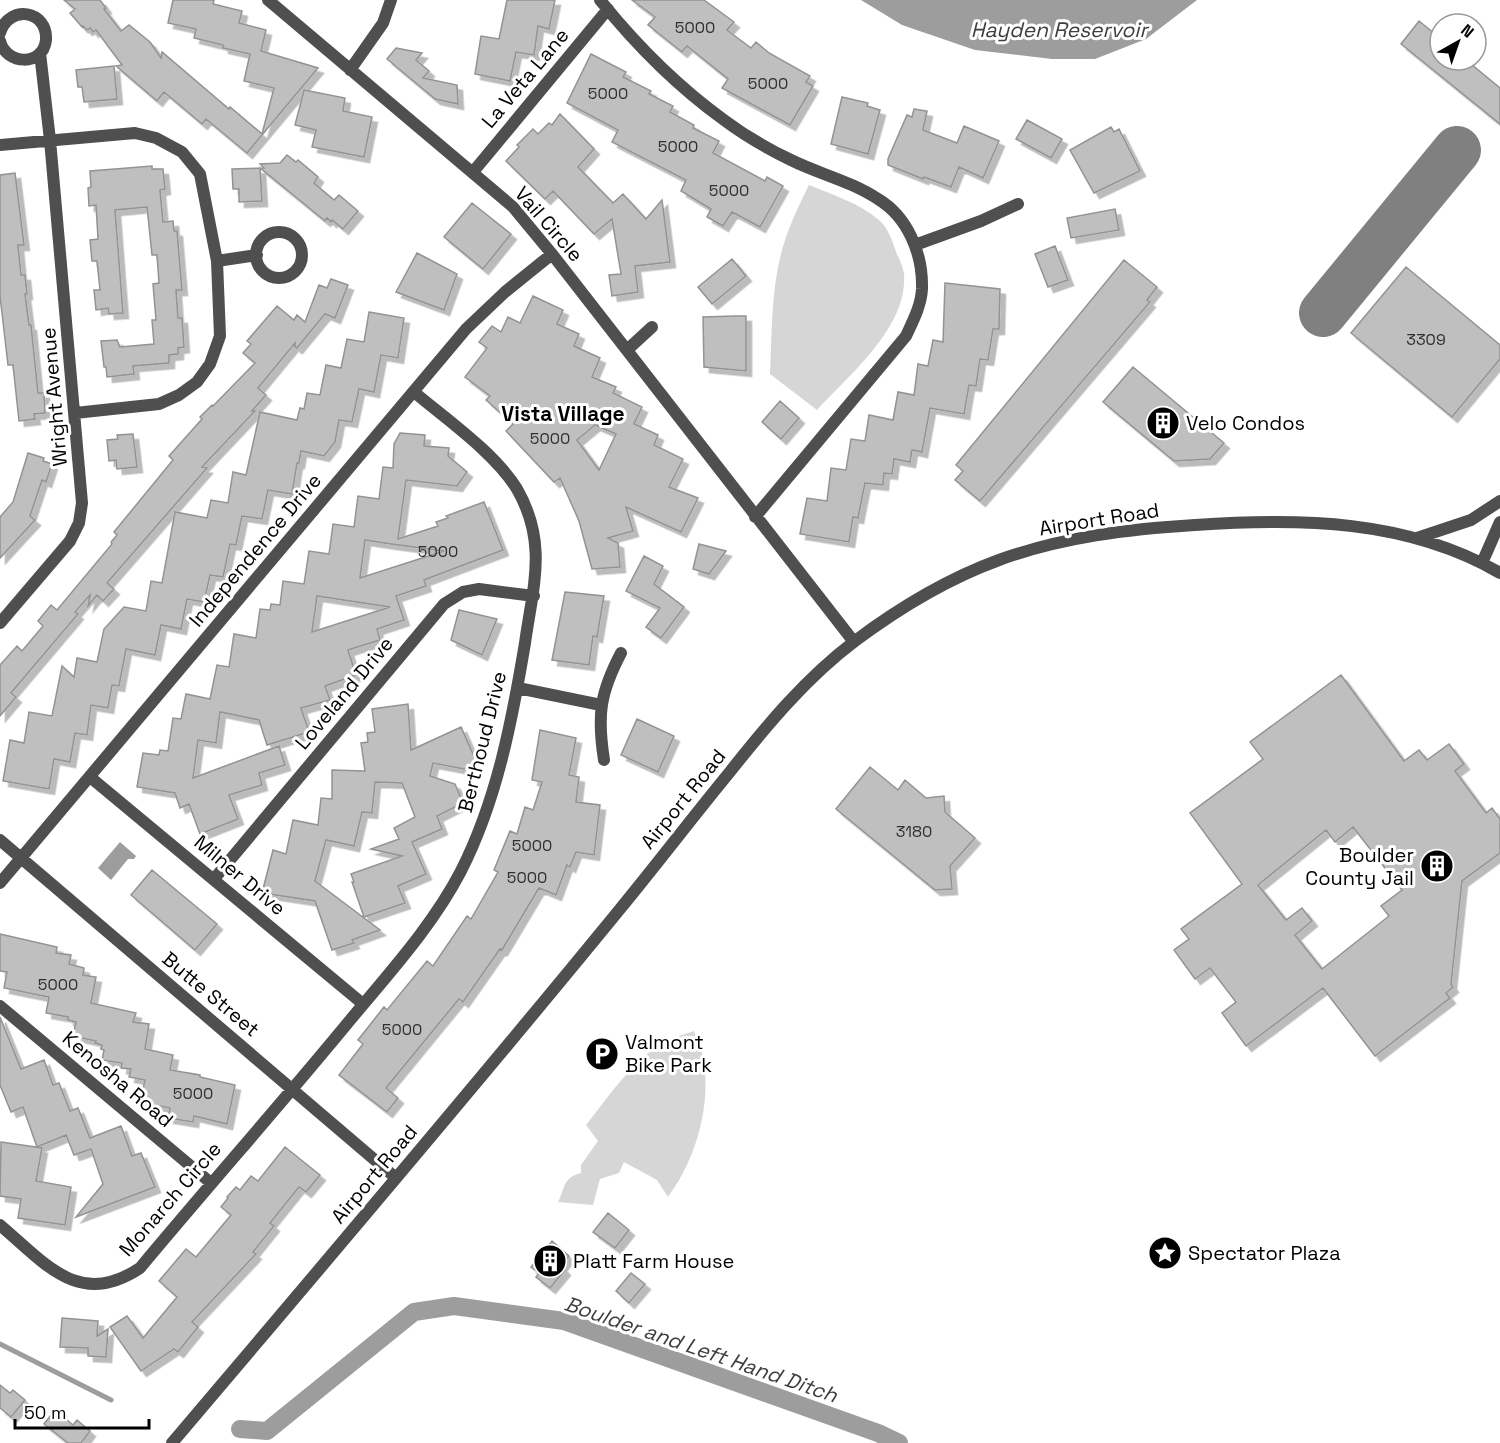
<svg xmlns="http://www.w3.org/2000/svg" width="1500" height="1443" font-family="'Space Grotesk',sans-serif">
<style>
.green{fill:#d6d6d6}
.water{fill:#9d9d9d}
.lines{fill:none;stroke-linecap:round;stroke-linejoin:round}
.stream{stroke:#9d9d9d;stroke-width:5}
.canal{stroke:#9d9d9d;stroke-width:18}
.taxiway{stroke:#808080;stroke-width:48}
.building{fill:#bfbfbf;stroke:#939393;stroke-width:1.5;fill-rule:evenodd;filter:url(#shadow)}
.minor{stroke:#4f4f4f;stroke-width:12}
.labels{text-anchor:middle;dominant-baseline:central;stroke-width:6;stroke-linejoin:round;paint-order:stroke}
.number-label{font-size:16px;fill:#303030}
.street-label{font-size:20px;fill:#000;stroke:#fff}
.poi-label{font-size:20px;fill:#000;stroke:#fff;text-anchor:start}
.water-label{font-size:21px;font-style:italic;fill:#3e3e3e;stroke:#fff}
.neighbourhood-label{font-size:21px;font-weight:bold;fill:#000;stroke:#fff}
</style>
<defs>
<filter id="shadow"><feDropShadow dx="5.5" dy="5.5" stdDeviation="0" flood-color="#0004"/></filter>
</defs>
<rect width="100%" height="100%" fill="#fff"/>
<path class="green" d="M809 185C833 195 859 203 879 220 887 226 893 242 896 252 899 258 903 267 904 274 908 327 850 374 817 410L770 374C772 334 771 292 781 254 787 230 798 207 809 185Z
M694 1031C697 1039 701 1048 703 1057 712 1105 696 1159 668 1197L657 1180 624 1162 619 1173 600 1179 593 1205 558 1202C566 1187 562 1178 581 1173V1165L598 1141 586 1125C606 1100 626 1070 651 1051 664 1041 679 1036 694 1031Z"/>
<path class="water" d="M861 0H1197L1146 39 1095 59H1052L975 50 902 25Z
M120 842 136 856 134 859H128L111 880 98 868Z"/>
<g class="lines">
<path class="stream" d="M0 1344 111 1400"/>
<path class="canal" d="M240 1429 267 1431 414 1312 454 1306 564 1321 878 1433 899 1443"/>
<path class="taxiway" d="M1323 313 1457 150"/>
</g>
<path class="building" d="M64 0H100L106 8 104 9 121 31 129 25 150 42 161 58 162 52 229 109 230 107 262 134 274 88 244 81 250 54 223 48V45L194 38 196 29 168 23 173 0H214L213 4 242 11 239 23 266 30 261 51 318 68 247 153 206 119 202 124 164 92 157 101 116 66 122 65 96 30 93 32 90 28 87 30 83 26 82 27 70 13 75 9Z
M507 0H555L549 29 538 26 534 55 516 52 510 81 475 74 481 36 499 39Z
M632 0H704L734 22 727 30 751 48 756 42 769 53 810 76 806 82 813 86 790 125 722 88 728 79 687 46 682 52 648 25 655 17Z
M1419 21 1440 38V60H1466L1500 88V124L1401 44Z
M396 48 422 53 416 60 429 71 423 78 457 85 458 104 435 99 387 59Z
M591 54 626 72 623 77 651 91 649 94 673 106 670 112 694 125 693 128 719 141 713 153 765 181 767 177 783 186 760 227 732 212 723 226 707 217 711 209 681 191 686 180 612 142 618 130 567 103Z
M114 66 117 99 84 102 82 87H78L76 70Z
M304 90 345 98 343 111 372 117 364 157 312 147 316 130 295 125Z
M842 97 868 103 867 106 880 110 868 154 831 144Z
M914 109 927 111 923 130 957 143 964 126 999 141 983 178 959 167 951 187 924 177 923 179 888 165V159L907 115 912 117Z
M560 114 594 149 578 167 613 203 623 194 646 219 662 200 670 262 635 266 638 292 612 296 609 275 621 274 612 219 594 234 553 191 545 199 506 161 519 147 517 145 533 129 538 134 549 123 552 125Z
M1027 120 1062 139 1051 158 1016 139Z
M1111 127 1114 132 1119 129 1140 171 1094 193 1070 150Z
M287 155 296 162 298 160 318 177 314 183 334 200 339 195 358 211 343 229 332 220 331 222 327 218 325 221 260 168 262 201 239 202V189H233L232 169 264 168 260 164 280 163Z
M152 166V169H163L165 189 160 190 163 222 173 221 174 231H177L182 290H176L178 318H182L184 347 178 348V354L169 355V363L133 366 134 374 107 377 106 367H104L101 341 117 340 120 347 154 344 152 320H156L153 284 159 283 157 255H152L147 207 115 210 123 313 109 314 108 308 96 310 94 290H100L97 261H92L90 240 98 239 96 205 89 206 88 188 91 187 90 171Z
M15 173 24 245H18L21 275H25L27 294H25L29 325H31L38 393H44L45 413 34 414 35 419 19 421 13 365H8L0 296V175Z
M472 203 511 234 483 269 444 237Z
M1115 209 1119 230 1071 238 1067 218Z
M1055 246 1068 280 1048 287 1035 254Z
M417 253 457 274 444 310 396 292Z
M732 259 746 276 712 304 698 287Z
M1124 260 1157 287 1147 300 1150 302 980 501 955 480 963 471 956 465Z
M1406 267 1500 345V359L1452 417 1351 333Z
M331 279 348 285 335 318 325 314 297 348 295 347V343L258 388 266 395 252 411H255L202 467 207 468 107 583 114 589 103 601 97 595 88 606 90 595 75 612 78 614 11 693 16 697 0 716V665L17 646 22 651 43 626 38 621 51 605 57 610 112 544 111 542 117 535 114 532 173 460 169 456 202 419 200 417 212 405 213 406 255 363 243 353 251 344 247 341 277 306 294 320 297 315 305 322 319 285 327 288Z
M945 283 1000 289 999 329H993L988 360 980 359 976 386 969 385 964 414 930 408 922 452 912 450 910 462 894 459 892 474 884 473 883 485 865 483 858 518 853 517 849 542 800 534 807 498 827 501 831 468 846 470 851 439 865 441 869 415 893 420 898 392 914 395 918 364 928 366 933 340 943 342Z
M533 296 563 310 557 324 579 334 574 346 600 358 592 377 616 387 613 393 642 407 634 424 658 435 654 445 683 459 669 487 698 498 681 532 626 507 633 531 608 538 618 543 620 567 592 569 579 521 560 478 554 482 506 431 513 424 486 400 490 396 465 377 487 348 479 342 492 326 501 332 508 317 520 323ZM595 425 616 434 599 470 577 440Z
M369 312 404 318 398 358 381 355 374 392 359 389 352 422 339 420 335 442 324 456 301 451 299 463H297L292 494 268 490 262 519 242 516 236 545 230 544 223 577 210 575 204 602 187 599 181 629 161 625 155 655 126 649 119 686 112 685 108 708 91 705 87 735 75 733 70 762 54 759 49 789 3 781 10 740 24 743 29 712 52 716 62 666 74 677 77 658 97 662 104 629 124 607 146 611 151 581 162 583 175 512 207 518 211 500 228 503 233 472 246 475 260 412 297 420 300 408 304 409 307 393 320 395 326 365 341 368 347 339 364 342Z
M735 316H746V371L704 367 703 317Z
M1133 367 1224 443 1210 459 1174 461 1103 402Z
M780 401 799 418 781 439 762 422Z
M400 433 425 435 424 446 449 448 448 456 467 472 457 486 406 480 398 539 438 526 436 522 448 518 446 516 484 502 503 550 424 580 426 586 396 596 404 620 377 629 380 640 348 650 356 675 325 686 330 700 301 708 309 732 267 745 259 720 220 712 216 743 198 740 193 778 279 746 285 765 259 773 262 785 229 795 238 819 200 834 189 804 180 808 175 793 137 787 143 753 159 755 160 750 168 751 173 718 181 719 186 694 210 699 217 665 229 667 234 634 256 638 260 609 270 610 271 604 280 605 283 581 304 584 309 551 329 554 333 524 354 527 358 496 379 499 383 467 393 468 394 444ZM365 540 391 544 444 551 360 578ZM317 596 390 607 312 632Z
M133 434 137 467 117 469 116 460 109 461 107 440 118 439 117 435Z
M28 453 44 458 43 461 52 464 46 482 42 480 30 516 35 520 0 558V517L13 502Z
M699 544 726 551 709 574 693 569Z
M644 556 663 566 654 584 684 607 661 638 646 627 660 608 626 591Z
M565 592 604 596 597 637 593 636 589 665 552 660Z
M459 610 497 619 482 655 451 640Z
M1341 675 1404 761 1419 750 1427 760 1449 744 1464 764 1455 771 1486 813 1492 808 1500 819V853L1462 881 1451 984 1453 987 1446 993 1450 998 1375 1056 1323 988 1246 1046 1222 1013 1236 1002 1210 968 1195 979 1174 950 1189 939 1181 929 1242 884 1190 813 1263 759 1250 742ZM1353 827 1402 890 1381 906 1389 916 1322 969 1295 935 1312 921 1302 908 1286 920 1258 885 1326 830 1335 842Z
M408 704 411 750 461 727 477 763 464 769 433 763 430 776 455 784 463 803 437 816 442 829 412 842 426 874 398 886 405 903 364 917 352 882H354L351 874 402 856 371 849 399 839 394 828 415 817 402 783 375 782 372 813 362 812 354 846 326 840 315 881 380 930 352 940 354 943 332 950 315 901 262 893 273 850 286 854 293 820 318 825 321 798 332 799V770L365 771 361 743 368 742 367 733 375 732 372 709Z
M637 719 674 736 658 772 621 755Z
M540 730 576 738 569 775 579 777 576 802 600 805 594 855 576 852 570 867 567 865 556 895 539 888 502 950 500 949 463 1002 459 999 386 1088 398 1098 387 1112 339 1075 363 1044 358 1040 384 1007 387 1010 427 961 433 966 467 916 471 919 498 872 494 870 510 831 517 834 525 807 533 810 542 782 532 780Z
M870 767 898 790 905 780 926 798 944 796 945 812 975 838 950 866 952 889 935 890 836 809Z
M152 870 217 924 195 950 131 895Z
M0 934 57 947 56 953 71 955 69 964 84 968 83 975 96 977 91 1003 136 1013 133 1022 149 1024 145 1049 173 1055 170 1070 200 1075V1077L235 1085 227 1124 194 1116 193 1122 168 1118 170 1108 140 1102 145 1080 129 1077 131 1069 121 1068 122 1063 102 1060 104 1050 101 1049 102 1045 95 1043 96 1041 73 1036 76 1022 68 1020V1017L46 1013 49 997 4 988 7 972 0 971Z
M0 1017 21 1069 44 1060 53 1085 59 1083 70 1111 78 1108 90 1138 121 1126 132 1156 141 1153 155 1187 76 1217 103 1184 91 1149 74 1155 66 1135 37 1147 23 1107 11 1112 0 1085Z
M1 1142 42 1148 36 1181 71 1187 65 1225 18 1218 21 1199 0 1196Z
M285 1147 320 1175 306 1192 299 1187 270 1223 274 1226 253 1252 256 1254 192 1322 198 1327 178 1352 174 1349 141 1371 110 1327 127 1316 143 1338 177 1297 159 1281 186 1249 196 1257 231 1215 221 1207 228 1198 227 1197 236 1187 240 1190 251 1176 258 1181Z
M608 1213 629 1230 615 1248 593 1232Z
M552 1241 569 1256 561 1266 565 1270 550 1288 536 1277 539 1273 531 1267Z
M631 1273 645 1284 629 1303 616 1291Z
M62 1318 98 1321 97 1336 108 1329 106 1357 88 1356V1348L60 1347Z
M0 1385 10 1393 13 1390 25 1400 11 1417 0 1408Z
M55 1410 73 1425 77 1420 90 1431 81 1443H68L44 1424Z"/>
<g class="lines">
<path class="minor" d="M268 0 513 207 552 254 854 642
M600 0C637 46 677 86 724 120 744 135 768 149 791 160 819 174 851 181 878 199 908 217 923 254 922 289 921 306 913 321 906 336L755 517
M0 33C9 4 48 10 46 40 43 67 6 65 0 41
M350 70 383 23 391 0
M0 145 135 133 156 138 182 152 200 174 217 261 220 336 210 364 197 382 179 395 159 404 75 413
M473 172 608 9
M256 255a23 23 0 1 1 46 0a23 23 0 1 1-46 0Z
M915 245 981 221 1018 204
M217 261 257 255
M627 350 652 327
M1417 538 1471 520 1500 501
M1482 563 1500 522
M0 623 70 541 79 523 82 503 50 140 40 53
M518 688 601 705
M604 760C597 715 600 693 621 653
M90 777 363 1004
M0 840 396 1178
M214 879 444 604 463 592 479 589 534 596
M0 883 466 329 505 292 552 254
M0 1006 211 1183
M0 1225C45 1263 79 1309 140 1268 210 1184 282 1103 351 1019 390 972 433 925 461 871 497 800 512 721 525 643 533 586 548 543 517 489 495 453 446 419 414 392
M172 1443C322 1266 473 1089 620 909 657 864 692 818 729 773 767 725 806 678 855 641 899 608 947 579 999 560 1062 537 1129 529 1195 525 1300 518 1407 519 1500 573"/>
</g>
<defs>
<g id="building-disc" transform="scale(1.725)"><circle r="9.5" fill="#000" stroke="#fff"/><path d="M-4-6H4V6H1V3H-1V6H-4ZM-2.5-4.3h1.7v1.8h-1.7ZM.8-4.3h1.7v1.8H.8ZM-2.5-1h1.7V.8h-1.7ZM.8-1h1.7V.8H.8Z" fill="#fff"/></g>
<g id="parking-disc" transform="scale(1.725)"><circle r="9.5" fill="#000" stroke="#fff"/><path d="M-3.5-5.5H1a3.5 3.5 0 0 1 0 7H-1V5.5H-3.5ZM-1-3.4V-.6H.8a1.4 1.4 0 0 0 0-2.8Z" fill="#fff"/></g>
<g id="sight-disc" transform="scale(1.725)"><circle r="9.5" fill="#000" stroke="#fff"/><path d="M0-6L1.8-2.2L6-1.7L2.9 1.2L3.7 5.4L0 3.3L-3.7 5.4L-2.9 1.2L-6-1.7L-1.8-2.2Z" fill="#fff"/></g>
</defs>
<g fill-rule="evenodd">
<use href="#building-disc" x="1163" y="423"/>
<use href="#building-disc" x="1437" y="866"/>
<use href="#parking-disc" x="602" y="1054"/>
<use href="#sight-disc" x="1165" y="1253"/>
<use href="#building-disc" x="550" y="1261"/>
</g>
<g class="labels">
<g class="number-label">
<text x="695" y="27">5000</text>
<text x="768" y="83">5000</text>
<text x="608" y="93">5000</text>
<text x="678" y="146">5000</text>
<text x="729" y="190">5000</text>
<text x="1426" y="339">3309</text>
<text x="550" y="438">5000</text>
<text x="438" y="551">5000</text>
<text x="914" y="831">3180</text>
<text x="532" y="845">5000</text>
<text x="527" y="877">5000</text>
<text x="58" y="984">5000</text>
<text x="402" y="1029">5000</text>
<text x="193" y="1093">5000</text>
</g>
<g class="street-label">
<text transform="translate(525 78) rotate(-50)">La Veta Lane</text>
<text transform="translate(549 224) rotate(49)">Vail Circle</text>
<text transform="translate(54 397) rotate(-95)">Wright Avenue</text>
<text transform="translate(1099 519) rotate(-9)">Airport Road</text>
<text transform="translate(255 550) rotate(-50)">Independence Drive</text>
<text transform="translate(344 693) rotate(-50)">Loveland Drive</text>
<text transform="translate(482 742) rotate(-76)">Berthoud Drive</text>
<text transform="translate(683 799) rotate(-51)">Airport Road</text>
<text transform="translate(240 875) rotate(40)">Milner Drive</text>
<text transform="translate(211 994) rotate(40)">Butte Street</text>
<text transform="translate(118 1079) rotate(40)">Kenosha Road</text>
<text transform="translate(374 1174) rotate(-50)">Airport Road</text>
<text transform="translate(170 1199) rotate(-49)">Monarch Circle</text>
</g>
<g class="poi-label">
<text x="1186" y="423">Velo Condos</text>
<text x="1414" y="855" text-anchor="end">Boulder<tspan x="1414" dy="23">County Jail</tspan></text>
<text x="625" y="1042">Valmont<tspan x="625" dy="23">Bike Park</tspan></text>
<text x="1188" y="1253">Spectator Plaza</text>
<text x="573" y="1261">Platt Farm House</text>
</g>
<g class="water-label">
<text x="1059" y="29">Hayden Reservoir</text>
<text transform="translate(701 1349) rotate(19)">Boulder and Left Hand Ditch</text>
</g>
<g class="neighbourhood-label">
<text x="563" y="413">Vista Village</text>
</g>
</g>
<g transform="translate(1458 42) rotate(40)"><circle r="28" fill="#ffffff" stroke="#999999" stroke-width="1.5"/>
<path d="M0-4.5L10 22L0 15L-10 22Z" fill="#000000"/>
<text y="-9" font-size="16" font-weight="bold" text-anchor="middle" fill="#000000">N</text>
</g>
<path d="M15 1419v9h134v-9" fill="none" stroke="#000000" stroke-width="3"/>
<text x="24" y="1419" font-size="18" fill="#000000" stroke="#ffffff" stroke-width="4.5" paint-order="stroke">50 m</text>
</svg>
